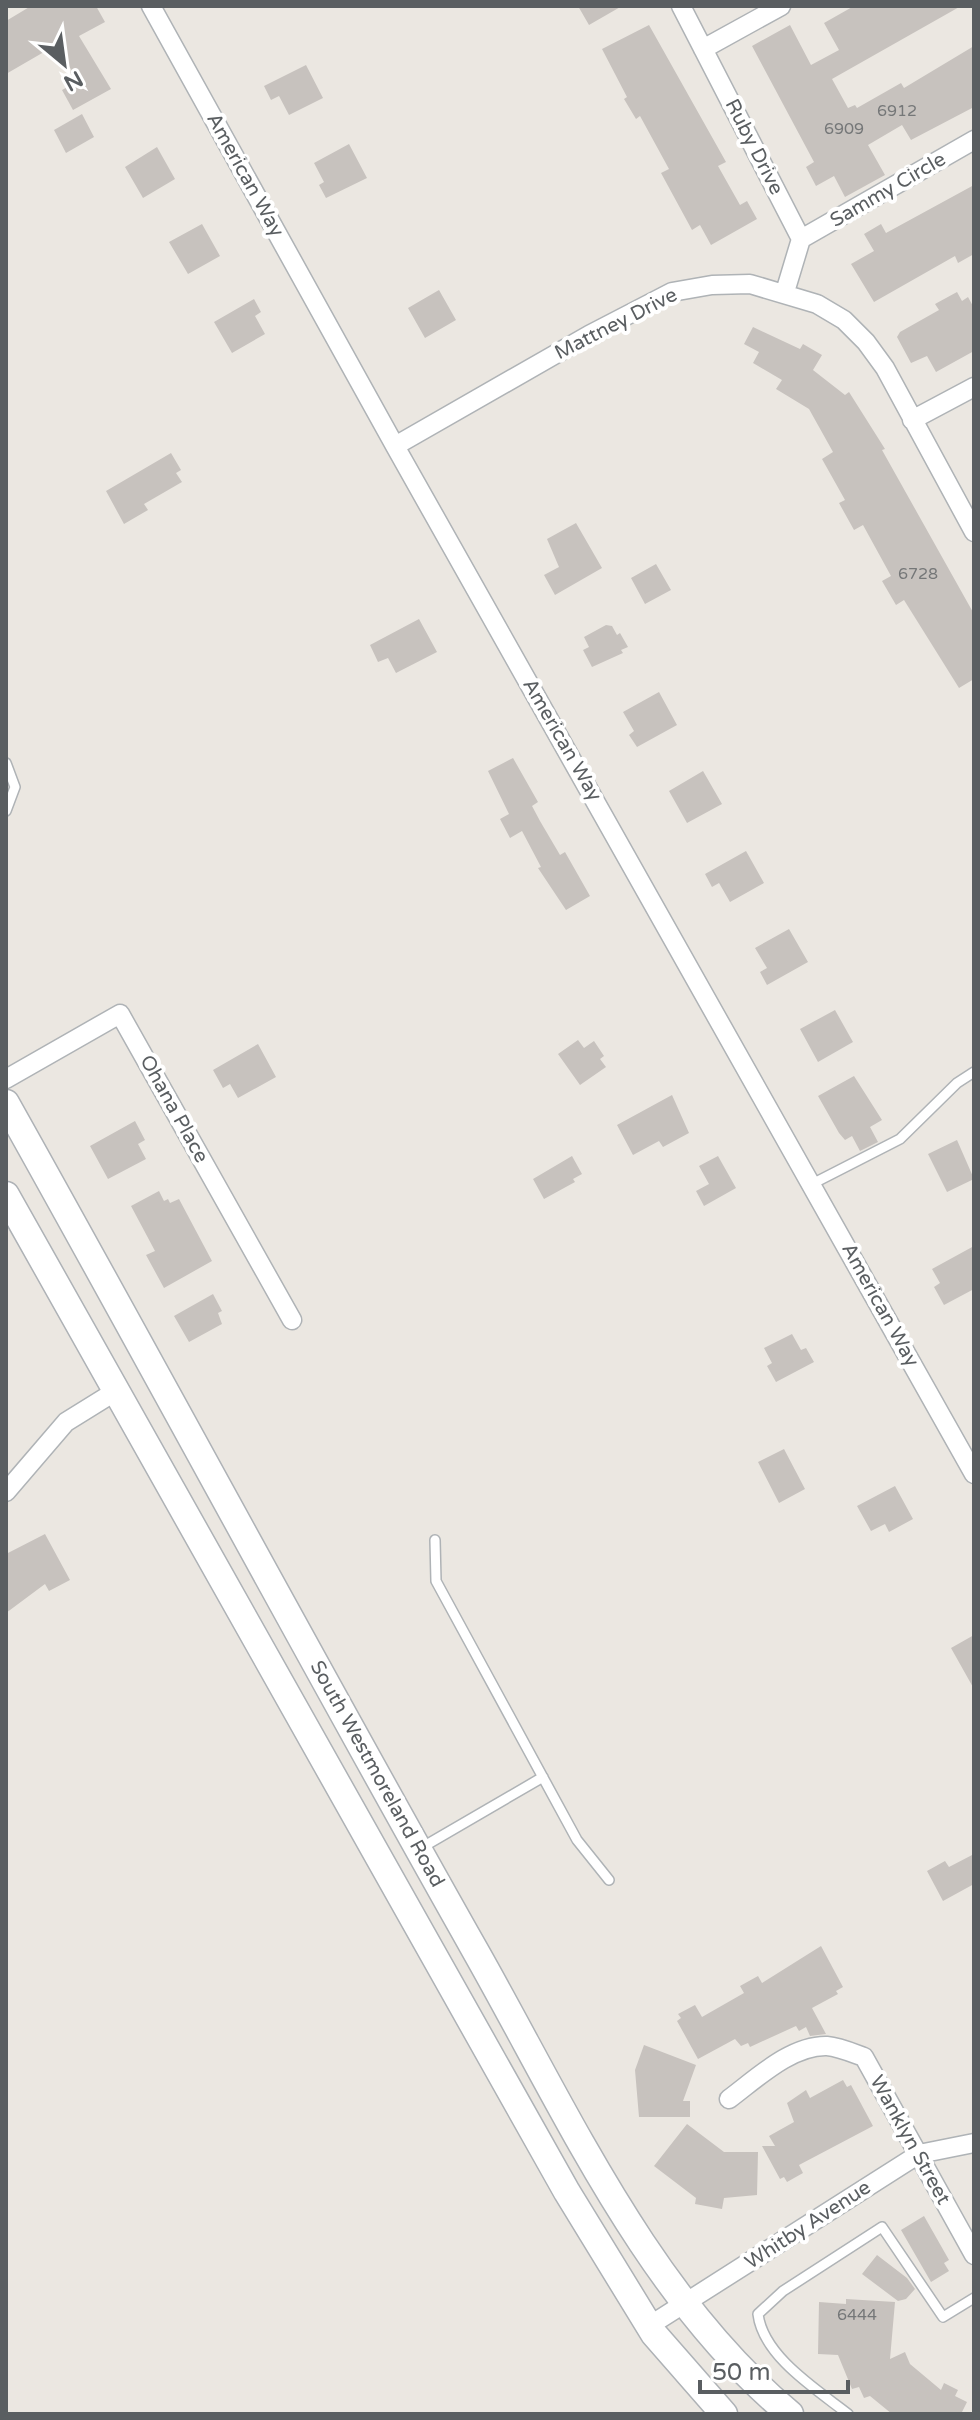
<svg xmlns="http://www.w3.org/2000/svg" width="980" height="2420" font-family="'Varela Round',sans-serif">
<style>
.building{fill:#c7c2be}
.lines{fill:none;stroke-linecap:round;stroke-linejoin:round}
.lane-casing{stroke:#afb3b6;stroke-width:12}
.street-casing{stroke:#afb3b6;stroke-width:21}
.secondary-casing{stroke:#aeb2b6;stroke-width:29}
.lane{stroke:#fff;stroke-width:9}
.street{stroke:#fff;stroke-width:18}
.secondary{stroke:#fff;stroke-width:26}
.labels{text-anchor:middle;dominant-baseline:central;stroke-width:8;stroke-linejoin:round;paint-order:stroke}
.number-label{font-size:16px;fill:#757778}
.street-label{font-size:20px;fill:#5a5e61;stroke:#fff}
</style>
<rect width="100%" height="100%" fill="#ebe7e1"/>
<path class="building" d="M31 6H96L105 22 79 36 111 89 73 110 62 90 75 83 70 72 72 71 56 45 6 74V21Z
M578 6H622L589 25Z
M854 6H961L832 79 848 108 855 105 857 108 901 83 904 88 974 46V107L911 140 902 125 868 145 885 175 845 197 834 176 816 186 806 167 814 162 752 46 790 25 811 65 839 50 824 23Z
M649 25 726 162 718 166 740 205 747 201 757 219 711 245 700 225 692 230 661 173 669 169 640 116 636 119 624 99 627 97 602 49Z
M306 65 323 98 289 115 279 96 271 100 264 86Z
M82 114 94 137 66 153 54 130Z
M349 144 367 178 326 198 319 185 324 182 314 163Z
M157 147 175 179 143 198 125 167Z
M974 185V254L958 263 955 256 874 302 851 264 874 251 864 234 881 224 886 233Z
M202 224 220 256 188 274 169 242Z
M439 290 456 320 425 338 408 308Z
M957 292 962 301 968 297 974 308V351L936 372 927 356 911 363 897 337 900 332 939 310 935 304Z
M254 299 261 312 255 316 265 334 232 353 214 322Z
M753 327 800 349 803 344 822 355 813 370 845 395 849 392 885 449 882 450 974 614V679L959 688 904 600 896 605 882 581 891 576 863 525 854 530 839 503 845 500 822 459 833 452 809 409 776 389 782 380 753 363 759 352 744 344Z
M171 453 181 470 176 473 182 482 144 504 148 510 124 524 106 491Z
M576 523 602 568 555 595 544 575 559 567 547 539Z
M656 564 671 590 645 604 631 578Z
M419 619 437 652 396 673 388 658 378 662 370 645Z
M606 625 612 626 617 635 620 633 628 647 621 650 623 653 592 667 583 650 589 647 584 637Z
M659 692 677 725 637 747 629 735 634 731 623 712Z
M513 758 538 802 532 806 540 821 560 855 565 852 590 896 566 910 538 868 541 867 522 831 510 838 500 819 509 814 488 771Z
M703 771 722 804 687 823 669 791Z
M746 851 764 883 730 902 719 883 712 887 705 874Z
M789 929 808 962 767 985 760 972 767 968 755 948Z
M835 1010 853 1042 818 1062 800 1029Z
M578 1040 584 1048 594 1041 604 1056 600 1059 606 1067 580 1085 558 1054Z
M258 1044 276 1077 238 1098 230 1084 223 1088 213 1070Z
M854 1076 882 1120 870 1127 878 1142 860 1151 852 1136 845 1140 839 1133 818 1096Z
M672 1095 689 1133 663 1147 659 1141 633 1155 617 1125Z
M135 1121 145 1140 138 1144 146 1159 108 1179 90 1146Z
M957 1140 974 1179 947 1192 928 1154Z
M572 1156 582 1174 573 1179 575 1182 544 1199 533 1179Z
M718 1156 736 1188 704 1206 696 1191 709 1184 699 1166Z
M159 1191 164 1201 168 1199 170 1203 179 1199 212 1261 164 1288 146 1255 155 1251 131 1206Z
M974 1246V1289L944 1305 934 1287 940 1283 932 1269Z
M213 1294 222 1311 218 1313 222 1324 189 1342 174 1316Z
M792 1334 801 1350 806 1348 814 1362 776 1382 767 1366 772 1363 764 1348Z
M784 1449 805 1489 779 1503 758 1462Z
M895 1486 913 1519 889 1532 885 1524 871 1531 857 1506Z
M45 1534 70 1580 49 1591 45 1584 6 1613V1554Z
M974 1635V1689L951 1648Z
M974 1854V1884L943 1901 927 1871 945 1861 949 1867Z
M821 1946 843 1987 836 1991 838 1994 812 2008 826 2034 810 2036 806 2027 799 2031 796 2026 750 2047 748 2043 741 2046 735 2039 698 2059 677 2021 681 2018 678 2014 695 2005 702 2017 744 1993 740 1986 758 1976 762 1983Z
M644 2045 696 2065 683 2101H690V2117H639L635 2070Z
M843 2080 847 2087 851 2085 873 2126 799 2165 803 2173 787 2182 784 2177 780 2179 762 2146H775L769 2136 794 2122 787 2103 806 2090 810 2098Z
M687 2124 724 2152H758L757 2195 724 2198 722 2209 695 2204 696 2198 654 2166Z
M924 2216 949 2260 944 2263 949 2271 931 2282 901 2230Z
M877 2255 907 2278 915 2289 906 2299 898 2301 862 2274Z
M846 2299 895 2302 890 2359 905 2352 910 2364 941 2390 944 2383 958 2390 955 2396 967 2402 961 2414H892L870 2396 864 2398 859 2387 852 2389 838 2355 818 2354 819 2302 846 2304Z"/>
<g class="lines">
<g class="lane-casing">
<path id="lane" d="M6 763 15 787 6 811
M812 1184 900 1139 957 1083 974 1072
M435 1540 436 1581 577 1840 609 1880
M421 1848 543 1777
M848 2414C816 2389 763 2356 758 2314L783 2291 882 2227 943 2317 974 2298"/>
</g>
<g class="street-casing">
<path id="street" d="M151 6 395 446 974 1474
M681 6 801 239 785 292
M703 49 781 6
M801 239 974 140
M912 420 974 387
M395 446 589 335 672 292 712 285 750 284 817 304 844 320 866 342 885 368 974 532
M6 1079 120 1014 292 1320
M6 1492 66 1422 116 1391
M729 2099C756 2079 791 2045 827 2046 839 2047 853 2053 864 2057L974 2255
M649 2326 919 2154 974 2143"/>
</g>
<g class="secondary-casing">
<path id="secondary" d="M6 1103C164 1385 317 1671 476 1952 566 2111 648 2296 790 2414
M6 1195 567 2192 654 2334 724 2414"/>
</g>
<use href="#lane" class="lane"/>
<use href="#street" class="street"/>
<use href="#secondary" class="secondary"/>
</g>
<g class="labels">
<g class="number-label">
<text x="897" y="111">6912</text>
<text x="844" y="129">6909</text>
<text x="918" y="574">6728</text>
<text x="857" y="2315">6444</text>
</g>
<g class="street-label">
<text transform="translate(754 147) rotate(63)">Ruby Drive</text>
<text transform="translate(245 175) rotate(61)">American Way</text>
<text transform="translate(888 190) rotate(-30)">Sammy Circle</text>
<text transform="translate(616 324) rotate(-27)">Mattney Drive</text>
<text transform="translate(562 740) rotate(60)">American Way</text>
<text transform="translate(174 1109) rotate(61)">Ohana Place</text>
<text transform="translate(880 1305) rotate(61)">American Way</text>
<text transform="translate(377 1774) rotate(61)">South Westmoreland Road</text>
<text transform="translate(910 2140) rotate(61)">Wanklyn Street</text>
<text transform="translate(808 2225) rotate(-33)">Whitby Avenue</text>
</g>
</g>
<rect width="980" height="2420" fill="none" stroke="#5a5e61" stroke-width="16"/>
<g transform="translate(64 64) rotate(151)" stroke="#ffffff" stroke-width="6" paint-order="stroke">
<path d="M0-6L14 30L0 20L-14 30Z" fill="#5a5e61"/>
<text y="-12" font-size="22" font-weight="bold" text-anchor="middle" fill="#5a5e61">N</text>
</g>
<path d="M700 2380v12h148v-12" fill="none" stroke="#5a5e61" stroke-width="4"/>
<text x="712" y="2380" font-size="24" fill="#5a5e61" stroke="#ffffff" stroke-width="6" paint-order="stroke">50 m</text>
</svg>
